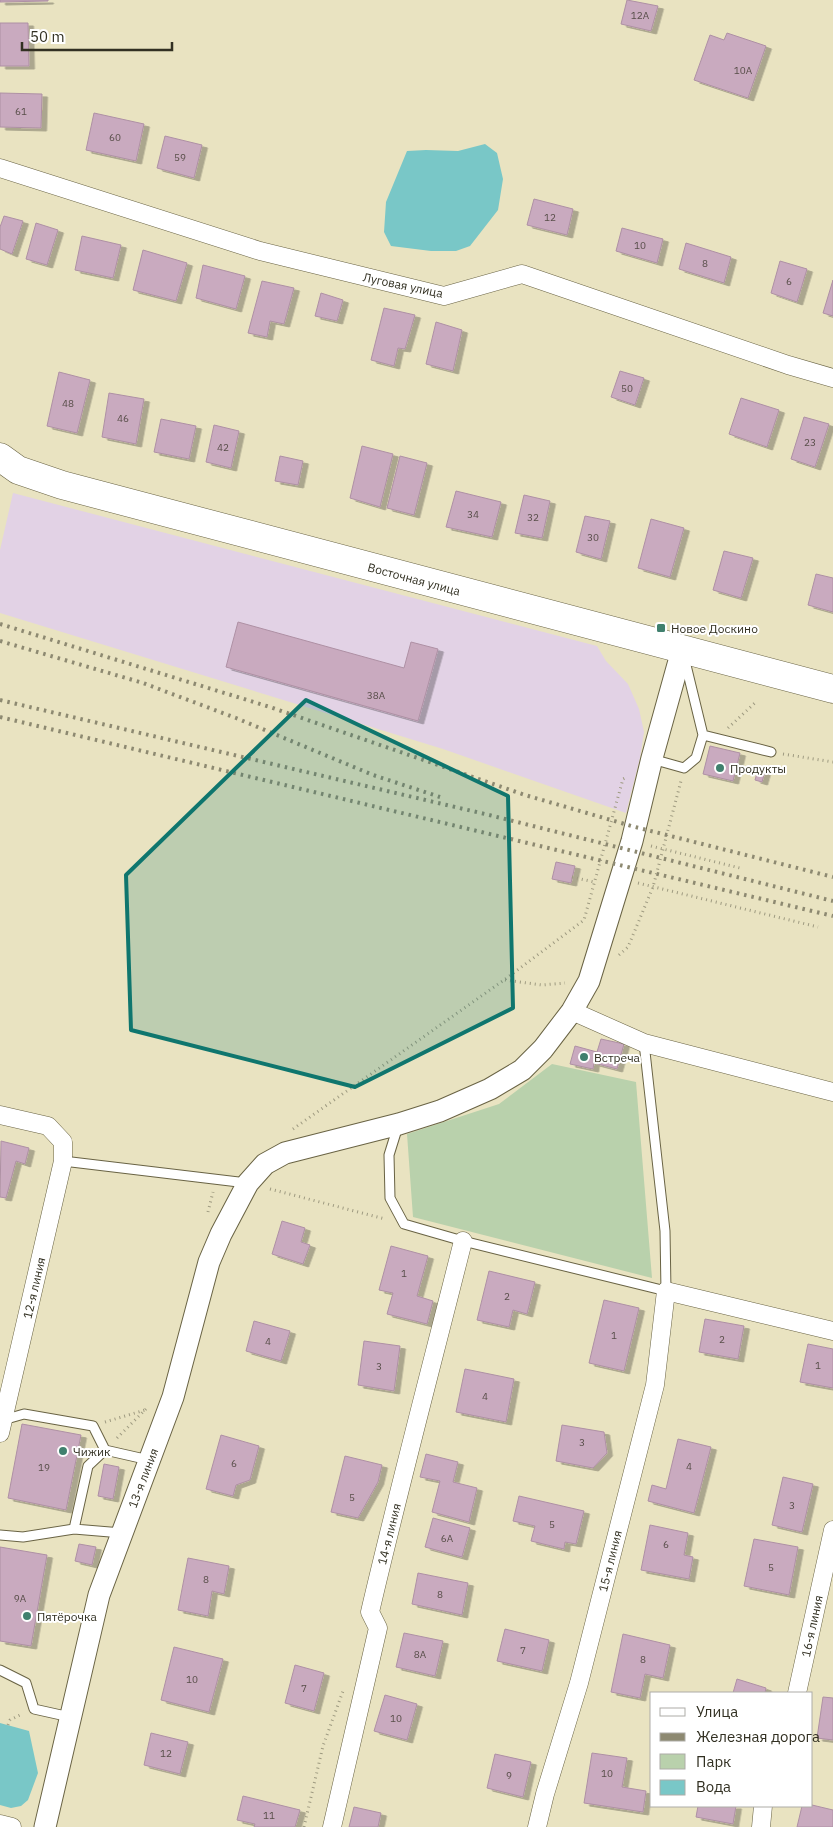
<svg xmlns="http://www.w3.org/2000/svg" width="833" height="1827" font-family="'IBM Plex Sans',sans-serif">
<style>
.industrial{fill:#e2d2e5}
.green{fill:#b9d1ac}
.water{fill:#79c7c7}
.building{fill:#c9aabf;stroke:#ae90a4;filter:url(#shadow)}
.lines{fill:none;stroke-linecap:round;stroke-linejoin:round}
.service-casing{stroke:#696344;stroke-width:11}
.minor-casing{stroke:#696344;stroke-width:19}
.tertiary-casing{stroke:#696344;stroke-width:23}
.primary-casing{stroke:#696344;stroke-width:29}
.path{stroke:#9e9a80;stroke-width:3;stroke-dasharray:1 4;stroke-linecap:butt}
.service{stroke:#fff;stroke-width:9}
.minor{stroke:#fff;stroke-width:18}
.tertiary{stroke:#fff;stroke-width:21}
.primary{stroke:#fff;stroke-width:28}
.rail{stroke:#8d8971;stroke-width:4;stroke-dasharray:2.5 5;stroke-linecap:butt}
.marked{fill:#0f766e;fill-opacity:0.2;stroke:#0f766e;stroke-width:4;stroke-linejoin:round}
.poi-dot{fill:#40806e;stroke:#fff;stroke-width:2}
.labels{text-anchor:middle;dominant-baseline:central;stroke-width:4;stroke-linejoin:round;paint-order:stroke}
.number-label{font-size:10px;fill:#584e49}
.street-label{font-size:12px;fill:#323022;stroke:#fff}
.poi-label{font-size:12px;fill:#323022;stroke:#fff;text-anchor:start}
</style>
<defs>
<filter id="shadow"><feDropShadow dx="5.5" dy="3" stdDeviation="0" flood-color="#0004"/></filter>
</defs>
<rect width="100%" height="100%" fill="#e9e3c1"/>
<path class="industrial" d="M13 493 597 646 606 661 628 684 639 709 644 732 640 758 626 813 443 749 0 613V550Z"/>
<path class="green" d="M552 1064 636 1082 652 1278 413 1217 407 1134 499 1104Z"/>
<path class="water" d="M485 144 497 153 503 179 498 210 470 246 456 251H431L391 246 384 232 386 202 407 151 426 150 458 151Z
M0 1723 29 1731 38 1773 28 1800 21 1806 11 1808 0 1805Z"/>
<path class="building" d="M0 0H48V1L0 2Z
M627 0 658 6 651 31 621 24Z
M0 23H28L29 66H0Z
M727 33 766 46 748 98 694 80 710 35 724 40Z
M0 93 42 94 41 128 0 127Z
M94 113 144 124 136 161 86 150Z
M165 136 202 145 194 178 157 168Z
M534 199 573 209 567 235 527 225Z
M4 216 23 221 12 254 0 249V227Z
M36 223 58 230 47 265 26 259Z
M622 228 663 239 657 263 616 251Z
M82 236 121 245 113 278 75 270Z
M686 243 731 257 724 283 679 269Z
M143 250 187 263 176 301 133 290Z
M780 261 807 269 797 302 771 293Z
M203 265 245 276 236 309 196 298Z
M833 280V316L823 313Z
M262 281 294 288 284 324 270 321 267 337 248 333Z
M321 293 343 300 337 321 315 316Z
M384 308 415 315 405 349 398 348 394 366 371 360Z
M436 322 462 330 453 371 426 364Z
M620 371 644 378 635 405 611 397Z
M59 372 90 380 77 433 47 426Z
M109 393 144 399 136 444 102 437Z
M741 398 779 410 767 447 729 434Z
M804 417 829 424 815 467 791 459Z
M161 419 196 426 189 459 154 452Z
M214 425 239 431 231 468 206 462Z
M362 446 393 454 380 507 350 498Z
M280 456 303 461 298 485 275 481Z
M400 456 427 463 414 515 387 508Z
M456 491 501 502 492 537 446 527Z
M524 495 550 501 542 538 515 533Z
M585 516 610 521 601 559 576 552Z
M651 519 684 528 670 577 638 568Z
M724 551 753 558 741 598 713 590Z
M816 574 833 578V612L808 605Z
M238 622 404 668 411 642 438 649 418 721 226 667Z
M710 746 740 753 733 781 703 774Z
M759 766 766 768 762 782 755 780Z
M556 862 575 866 571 883 552 879Z
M601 1039 624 1044 617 1069 594 1063 593 1069 570 1064 575 1046 597 1052Z
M1 1141 29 1148 25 1164 16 1161 6 1198 0 1197Z
M282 1221 305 1228 301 1242 310 1245 303 1264 272 1254Z
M391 1246 428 1256 417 1296 433 1301 427 1324 387 1314 393 1293 379 1290Z
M489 1271 535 1282 527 1314 513 1310 509 1327 477 1320Z
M604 1300 639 1308 624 1371 589 1363Z
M705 1319 744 1326 738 1359 699 1352Z
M254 1321 290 1331 281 1361 246 1351Z
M364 1341 400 1346 394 1391 358 1385Z
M808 1344 833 1349V1388L800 1382Z
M465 1369 514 1379 506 1422 456 1412Z
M22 1424 81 1435 66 1510 8 1498Z
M562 1425 604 1432 607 1453 593 1468 556 1461Z
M221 1435 259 1446 250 1480 236 1485 233 1496 206 1489Z
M678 1439 711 1447 694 1513 648 1501 652 1485 666 1489Z
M426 1454 458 1462 453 1482 477 1488 469 1522 432 1512 440 1481 420 1477Z
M345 1456 382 1465 378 1482 358 1518 331 1512Z
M104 1464 119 1467 113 1499 98 1496Z
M783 1477 813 1484 802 1532 772 1525Z
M519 1496 584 1511 576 1544 565 1542 564 1549 531 1541 535 1526 513 1521Z
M433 1518 470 1528 462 1557 425 1547Z
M650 1525 688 1533 684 1555 693 1557 689 1579 641 1570Z
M754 1539 798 1547 789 1595 744 1586Z
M79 1544 96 1547 92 1565 75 1561Z
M0 1547 47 1555 31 1646 0 1641Z
M188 1558 229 1566 224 1594 212 1591 208 1616 178 1610Z
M418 1573 468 1583 462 1615 412 1604Z
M505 1629 549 1640 542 1671 497 1661Z
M404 1633 443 1641 435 1676 396 1667Z
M623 1634 670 1645 663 1678 645 1674 640 1698 611 1692Z
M174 1647 223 1659 209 1712 161 1700Z
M295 1665 324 1673 314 1711 285 1703Z
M737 1679 766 1688 765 1693H733Z
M385 1695 417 1704 407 1740 374 1731Z
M823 1697 833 1698V1740L817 1738Z
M151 1733 188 1742 180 1774 144 1765Z
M592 1753 627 1758 622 1787 646 1791 643 1812 584 1803Z
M495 1754 531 1762 523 1797 487 1788Z
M243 1796 300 1810 295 1827H254L255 1824 237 1820Z
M812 1805 833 1810V1827H797L802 1806Z
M698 1806H736L733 1824 696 1817Z
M354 1807 381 1813 378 1827H349Z"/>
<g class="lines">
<g class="service-casing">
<path id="service" d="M703 735 771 752
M652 759 684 768 696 758 703 735 685 661
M398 1126 389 1155 390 1198 404 1224 463 1241 666 1291 665 1231 644 1043
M63 1161 247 1183
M3 1420 24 1414 93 1426 105 1450 149 1460
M74 1529 88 1466 105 1450
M0 1535 23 1537 74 1529 122 1533
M0 1670 26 1683 34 1709 70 1717"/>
</g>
<g class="minor-casing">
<path id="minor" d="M0 168 260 251 444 296 522 274 788 365 833 378
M572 1011 644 1043 833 1092
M0 1115 48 1126 63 1142V1161L0 1433
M797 1693 833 1530
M0 1824 12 1827
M332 1827 378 1628 370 1612C399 1488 432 1364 463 1241
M537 1827 545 1794 579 1683 655 1385 666 1291 833 1331
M761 1827 763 1806"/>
</g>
<g class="tertiary-casing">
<path id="tertiary" d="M45 1827 99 1595 173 1397 209 1262 221 1234 248 1183 265 1164 285 1153 399 1124 440 1111 490 1089 522 1070 543 1049 572 1011 589 981 632 841 652 758 682 650"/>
</g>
<g class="primary-casing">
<path id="primary" d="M0 457 18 470 62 485 833 689"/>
</g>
<path class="path" d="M728 728 757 701
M783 754 833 762
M651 846 740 868
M572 877 594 882
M638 883 818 927
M619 955 628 947 653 887 681 781
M505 980 542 985 565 983
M293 1129 504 980 584 920 623 779 627 777
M270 1189 385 1219
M208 1212 213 1192
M105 1422 145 1410
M117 1438 146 1409
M8 1725 10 1720 22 1714
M304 1827 323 1746 343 1691"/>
<use href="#service" class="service"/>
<use href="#minor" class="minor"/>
<use href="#tertiary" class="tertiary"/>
<use href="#primary" class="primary"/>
<path class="rail" d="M0 624 270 707 525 795 635 827 833 877
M0 641 143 683 236 718 373 775 440 797
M0 700 485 814 833 901
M0 717 833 916"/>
</g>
<path class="marked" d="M306 700 508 796 513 1008 355 1087 131 1030 126 875Z"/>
<g class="poi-dot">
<rect x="656" y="623" width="10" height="10" rx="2.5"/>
<circle cx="720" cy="768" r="5"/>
<circle cx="584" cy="1057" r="5"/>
<circle cx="63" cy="1451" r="5"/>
<circle cx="27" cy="1616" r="5"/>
</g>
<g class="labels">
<g class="number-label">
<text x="640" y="15">12А</text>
<text x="743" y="70">10А</text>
<text x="21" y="111">61</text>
<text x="115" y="137">60</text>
<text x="180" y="157">59</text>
<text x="550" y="217">12</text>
<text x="640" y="245">10</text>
<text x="705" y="263">8</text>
<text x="789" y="281">6</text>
<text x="627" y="388">50</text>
<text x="68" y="403">48</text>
<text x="123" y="418">46</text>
<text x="810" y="442">23</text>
<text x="223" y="447">42</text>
<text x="473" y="514">34</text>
<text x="533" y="517">32</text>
<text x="593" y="537">30</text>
<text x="376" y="695">38А</text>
<text x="404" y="1273">1</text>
<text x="507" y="1296">2</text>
<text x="614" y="1335">1</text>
<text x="722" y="1339">2</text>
<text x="268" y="1341">4</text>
<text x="818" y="1365">1</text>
<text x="379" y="1366">3</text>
<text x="485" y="1396">4</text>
<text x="582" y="1442">3</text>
<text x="234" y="1463">6</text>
<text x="689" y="1466">4</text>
<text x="44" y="1467">19</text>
<text x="352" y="1497">5</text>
<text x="792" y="1505">3</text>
<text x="552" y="1524">5</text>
<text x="447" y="1538">6А</text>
<text x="666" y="1544">6</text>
<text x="771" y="1567">5</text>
<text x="206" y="1579">8</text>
<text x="440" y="1594">8</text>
<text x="20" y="1598">9А</text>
<text x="523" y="1650">7</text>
<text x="420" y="1654">8А</text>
<text x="643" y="1659">8</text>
<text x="192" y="1679">10</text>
<text x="304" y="1688">7</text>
<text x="396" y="1718">10</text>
<text x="166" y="1753">12</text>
<text x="607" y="1773">10</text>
<text x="509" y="1775">9</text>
<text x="269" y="1815">11</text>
</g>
<g class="street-label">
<text transform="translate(403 285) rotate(12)">Луговая улица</text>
<text transform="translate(414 579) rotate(15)">Восточная улица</text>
<text transform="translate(34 1288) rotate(-77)">12-я линия</text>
<text transform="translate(143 1478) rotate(-69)">13-я линия</text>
<text transform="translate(389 1534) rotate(-76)">14-я линия</text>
<text transform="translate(610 1561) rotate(-76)">15-я линия</text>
<text transform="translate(812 1626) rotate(-78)">16-я линия</text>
</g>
<g class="poi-label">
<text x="671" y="628">Новое Доскино</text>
<text x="730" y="768">Продукты</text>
<text x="594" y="1057">Встреча</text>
<text x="73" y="1451">Чижик</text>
<text x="37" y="1616">Пятёрочка</text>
</g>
</g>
<rect x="650" y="1692" width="162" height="115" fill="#ffffff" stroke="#adaca7"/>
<rect x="660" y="1708" width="25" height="8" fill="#ffffff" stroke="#adaca7"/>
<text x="696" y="1717" font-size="15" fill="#323022">Улица</text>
<rect x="660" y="1733" width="25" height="8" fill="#8d8971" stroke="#adaca7"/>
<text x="696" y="1742" font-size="15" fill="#323022">Железная дорога</text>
<rect x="660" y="1754" width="25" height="15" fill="#b9d1ac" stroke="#adaca7"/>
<text x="696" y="1767" font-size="15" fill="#323022">Парк</text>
<rect x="660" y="1780" width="25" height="15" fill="#79c7c7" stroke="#adaca7"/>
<text x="696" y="1792" font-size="15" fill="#323022">Вода</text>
<path d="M22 42v8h150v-8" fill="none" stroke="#323022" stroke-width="2.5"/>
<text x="30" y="42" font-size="15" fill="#323022" stroke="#ffffff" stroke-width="4" paint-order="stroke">50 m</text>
</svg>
